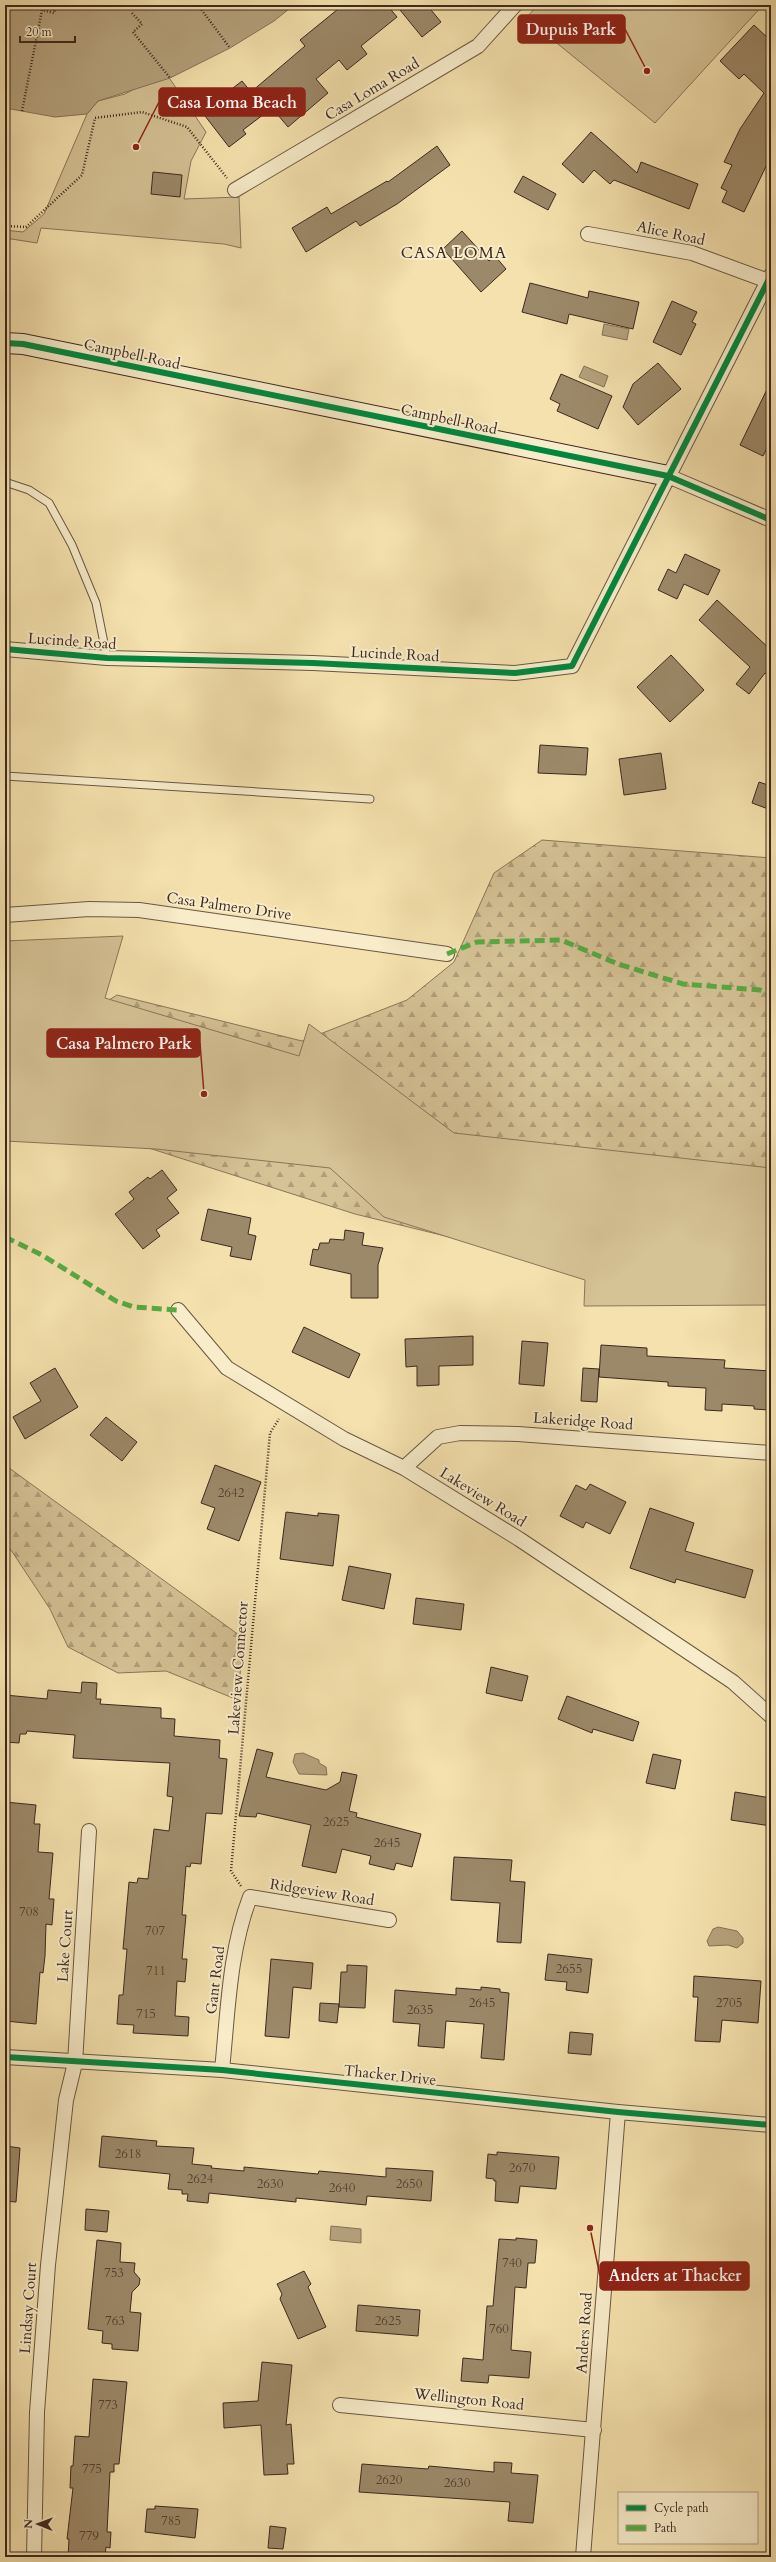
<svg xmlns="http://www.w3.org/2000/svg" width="776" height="2562" font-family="Cardo,serif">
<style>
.forest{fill:url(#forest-firs);stroke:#88765a}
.green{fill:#d5c295;stroke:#88765a}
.water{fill:#b5a27d;stroke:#857258}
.building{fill:#9c8969;stroke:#3c2920}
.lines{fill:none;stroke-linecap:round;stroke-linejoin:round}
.lane-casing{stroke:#6a5743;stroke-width:9}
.street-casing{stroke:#6a5743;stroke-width:16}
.secondary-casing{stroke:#3c2920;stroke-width:22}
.path{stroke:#3c2920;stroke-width:2.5;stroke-dasharray:1 2;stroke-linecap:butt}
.lane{stroke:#f8ecca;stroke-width:7}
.street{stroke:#f8ecca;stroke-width:14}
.secondary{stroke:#f8ecca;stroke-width:20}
.quiet{stroke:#55ab43;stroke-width:5;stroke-dasharray:10 5;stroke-linecap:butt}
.cycleway-casing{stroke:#f8ecca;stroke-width:8}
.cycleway{stroke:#00873e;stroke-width:6}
.labels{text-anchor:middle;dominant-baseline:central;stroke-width:4;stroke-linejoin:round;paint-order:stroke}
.number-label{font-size:13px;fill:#544132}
.street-label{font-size:15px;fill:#3c2920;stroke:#f8ecca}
.neighbourhood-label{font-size:16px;letter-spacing:1px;fill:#3c2920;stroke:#f8ecca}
.leader{fill:none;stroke:#8f2418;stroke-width:1.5}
.callout-dot{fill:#8f2418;stroke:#f8ecca;stroke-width:1.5}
.callout{fill:#8f2418;stroke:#8f2418;stroke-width:1.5}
.callout-label{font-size:16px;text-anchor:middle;font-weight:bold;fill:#fff}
</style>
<defs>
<pattern id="forest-firs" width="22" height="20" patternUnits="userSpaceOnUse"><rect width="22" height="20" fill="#d5c295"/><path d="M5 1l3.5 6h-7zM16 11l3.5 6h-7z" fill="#ae9e79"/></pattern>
</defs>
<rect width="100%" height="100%" fill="#f4e1ad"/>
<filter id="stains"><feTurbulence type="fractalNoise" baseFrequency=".005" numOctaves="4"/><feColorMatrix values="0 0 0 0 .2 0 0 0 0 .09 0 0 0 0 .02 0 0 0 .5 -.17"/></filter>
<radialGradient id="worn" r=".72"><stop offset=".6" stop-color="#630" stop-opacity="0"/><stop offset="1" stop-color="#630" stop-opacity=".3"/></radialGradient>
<path class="forest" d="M542 840 771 858V1256L523 1255 355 1214 80 1126 5 1066 117 995 302 1041 407 1000 454 962 494 873Z
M5 1465 243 1638 238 1700 166 1671 118 1673 68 1647 50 1609 11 1550 5 1547Z"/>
<path class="green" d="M538 5H763L655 123 526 18Z
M164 73 170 79 206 132 191 161 184 199 239 197 241 248 224 244 41 228 37 243 5 238V230L23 232 44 214 87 114 98 101 125 94Z
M123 936 105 998 299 1056 309 1024 454 1133 771 1168V1305L584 1306 585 1280 384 1217 330 1168 156 1149 5 1141V941Z"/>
<path class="water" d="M5 5H294L274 21 230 48 170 78 98 101 87 114 55 117 5 108Z
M604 324 629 329 627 340 602 335Z
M584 366 608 376 604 387 579 377Z
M303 1753 319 1760V1763L326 1767 327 1775 299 1774 293 1762 295 1754Z
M718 1927 737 1931 743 1938V1943L737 1948 728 1945 709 1946 707 1941 713 1929Z
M331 2226 361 2229V2243L330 2240Z"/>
<path class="building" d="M343 5H387L397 17 361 46 367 54 347 70 339 60 316 79 328 93 288 127 272 108 243 130 246 134 229 147 202 112 242 81 251 92 305 46 300 40Z
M396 5H427L441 22 422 37Z
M754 25 771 41V156L744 212 722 202 727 191 721 188 732 165 724 162 740 129 764 93 744 74 739 79 720 61Z
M591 132 637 173 641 162 698 184 689 209 614 180 610 184 594 170 583 183 562 164Z
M437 146 450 165 397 204 360 226 356 221 306 252 292 228 327 207 331 214 387 181 388 182Z
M153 172 182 175 180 197 151 194Z
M523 176 556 194 548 210 514 192Z
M462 231 489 261 495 256 506 269 481 292 443 249Z
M530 283 588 298 589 291 639 302 633 329 569 314 567 324 522 312Z
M672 301 697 312 692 322 696 324 681 355 653 342Z
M658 363 681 389 638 425 623 407 633 384Z
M561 374 612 396 598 429 557 411 560 404 550 399Z
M771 381V440L763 456 740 445Z
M685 554 720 570 708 595 684 584 677 599 658 590 668 569 676 573Z
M717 600 771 650V677L765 673 749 694 736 684 750 667 699 620Z
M671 655 704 690 670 722 637 687Z
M540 745 588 748 586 775 538 773Z
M661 753 666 789 624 795 619 759Z
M759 782 771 786V810L752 803Z
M162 1170 177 1190 167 1198 179 1213 156 1230 160 1236 143 1249 115 1214 134 1199 129 1192 148 1177 150 1179Z
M208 1209 251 1218 248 1234 256 1236 251 1260 230 1256 232 1247 201 1240Z
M345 1230 364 1233 362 1245 383 1248 378 1265V1298H351V1274L310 1265 313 1249 318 1250 320 1243H329L330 1239 344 1240Z
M304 1327 360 1354 349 1378 292 1352Z
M473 1336V1365L439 1366V1385L417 1386V1366L406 1367 405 1339Z
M522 1341 548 1343 544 1386 519 1384Z
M601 1345 647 1348V1356L725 1360 724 1368 771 1371V1408L769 1410 754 1409V1406L722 1404V1411L705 1410 706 1388 668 1386V1382L599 1377Z
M55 1368 78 1407 25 1439 13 1417 41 1401 30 1383Z
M583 1368 599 1369 597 1402 581 1401Z
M106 1417 137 1442 122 1461 90 1435Z
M215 1465 261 1482 239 1541 207 1529 215 1508 201 1503Z
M590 1484 626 1502 610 1534 586 1522 583 1528 560 1516 576 1485 586 1490Z
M650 1508 694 1523 685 1551 753 1570 745 1598 676 1579 675 1583 630 1568Z
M286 1512 318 1516V1513L339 1515 333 1566 280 1559Z
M349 1566 391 1574 384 1609 342 1600Z
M416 1598 464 1604 461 1630 413 1624Z
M491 1667 528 1676 522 1701 486 1693Z
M82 1682 97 1683 96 1699H101L100 1704 161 1708V1718L175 1719 174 1736 220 1740 219 1758 227 1759 222 1814 206 1813 201 1864 191 1863 190 1867 186 1866 182 1915H186L182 1959H187L185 1982 177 1981 175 2016 189 2017 188 2036 133 2033 134 2025 117 2024 119 1995H123L127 1949H123L129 1882 137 1883 138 1878 148 1879 154 1829 169 1831 173 1797 167 1796 170 1763 73 1758 75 1735 27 1731 26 1734H20L19 1743 5 1742V1695L47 1699 48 1690 81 1693Z
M567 1696 639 1722 633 1741 593 1729 592 1733 558 1719Z
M257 1749 273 1753 266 1777 326 1790 340 1782 342 1772 357 1775 349 1811 357 1813 356 1817 421 1834 412 1867 396 1863 394 1870 369 1864 371 1856 342 1849 336 1873 302 1866 311 1825 257 1813 256 1817 239 1816Z
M653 1754 681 1760 675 1789 646 1783Z
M735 1792 771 1798V1826L731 1820Z
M5 1802 36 1805 34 1824H40L38 1852 53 1853 49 1899H54L52 1925 46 1924 45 1956 43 1973 40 1972 36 2024 5 2021Z
M454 1857 512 1860 510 1881 525 1882 521 1943 497 1942 500 1903 451 1900Z
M548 1954 592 1959 588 1993 566 1990 567 1982 545 1980Z
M271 1959 313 1963 311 1989 293 1987 289 2038 265 2036Z
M347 1965 367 1966 365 2008 339 2007 341 1972H347Z
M694 1976 761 1981 758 2023 722 2020 720 2042 695 2041 698 1997H693Z
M481 1987 500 1989V1992L509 1993 504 2060 481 2058 484 2024 446 2021 444 2048 418 2046 420 2024 393 2022 395 1990 456 1995V1988L481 1990Z
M320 2003 339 2004 337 2023 319 2021Z
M570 2032 593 2034 591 2055 568 2053Z
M102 2136 157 2141 156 2146 194 2148 192 2164 212 2166 211 2168 244 2171V2167L318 2174 319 2171 386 2177V2168L433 2171 431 2201 367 2196 366 2205 296 2198V2202L209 2193 208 2203 187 2201 188 2194H182V2190L168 2189 170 2174 99 2167Z
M5 2146 20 2148 16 2202 5 2201Z
M497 2152 559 2157 556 2189 520 2186 518 2203 495 2201 496 2181H494V2179L486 2178 488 2154 497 2155Z
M86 2209 109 2211 107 2232 85 2230Z
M516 2238 537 2240 535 2263H528L526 2288 515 2287 511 2350 531 2352 529 2378 489 2375 488 2383 461 2381 463 2358 483 2360 487 2306H493L499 2239 516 2240Z
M97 2240 121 2243 120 2262 135 2263 134 2272 140 2279 139 2285 132 2292 130 2312 141 2313 138 2351 112 2349V2344L102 2343 103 2331 88 2329Z
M304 2271 311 2284 308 2287 326 2327 298 2339 280 2299 282 2294 277 2284Z
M358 2305 420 2310 418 2336 356 2331Z
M262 2362 292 2365 286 2425 291 2424 294 2464H287L288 2474 264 2475 261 2425 224 2428 223 2403 258 2401Z
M93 2379 127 2382 119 2464H114V2472H110L107 2532H111L110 2548 106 2547 105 2557H68L69 2539H67L73 2488H70L71 2466H73L75 2436 89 2437Z
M494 2462 512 2463 511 2473 538 2475 533 2523 508 2521 510 2502 359 2492 362 2464 428 2469 429 2466 494 2472Z
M155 2506 198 2509 195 2538 145 2532 147 2509H155Z
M270 2526 286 2528 283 2549 268 2548Z"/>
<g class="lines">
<g class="lane-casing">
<path id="lane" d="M5 482 29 490 49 503 72 545 96 603 107 658
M5 776 370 799"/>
</g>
<g class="street-casing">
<path id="street" d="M235 190 478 46 515 5
M588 234 692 253 768 281
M668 476 771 520
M5 649 107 658 313 663 515 673 572 666 771 275
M5 915 89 909 139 910 447 954
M178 1310 227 1368 344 1439 404 1468 519 1539 733 1682 771 1716
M404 1468 438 1437 460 1433 518 1434 771 1453
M5 2057 222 2070 618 2112 771 2125
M222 2070C228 2012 229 1952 250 1897L389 1920
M340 2405 594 2430
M34 2557 37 2412 48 2265 66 2100 75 2063 89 1831
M583 2557 618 2112"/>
</g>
<g class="secondary-casing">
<path id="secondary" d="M5 343 23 344 668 476"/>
</g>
<path class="path" d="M198 5 230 48
M132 13 142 24 133 32 170 78
M22 111 42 10 54 13 56 5
M5 226 26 227 82 175 95 118 142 112 187 127 227 178
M241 1886 231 1871 270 1433 279 1419"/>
<use href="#lane" class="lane"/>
<use href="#street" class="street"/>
<use href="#secondary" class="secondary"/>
<path class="quiet" d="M447 954 477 942 561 940 618 964 683 984 760 990 771 994
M5 1237 42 1255 116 1301 134 1307 178 1310"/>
<g class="cycleway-casing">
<path id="cycleway" d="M5 343 23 344 668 476 771 520
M5 649 107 658 313 663 515 673 572 666 771 275
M5 2057 222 2070 618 2112 771 2125"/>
</g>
<use href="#cycleway" class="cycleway"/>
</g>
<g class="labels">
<g class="number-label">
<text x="231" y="1493">2642</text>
<text x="336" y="1822">2625</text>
<text x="387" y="1843">2645</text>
<text x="29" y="1912">708</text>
<text x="155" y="1931">707</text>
<text x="569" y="1969">2655</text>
<text x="156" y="1971">711</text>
<text x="482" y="2003">2645</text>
<text x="729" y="2003">2705</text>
<text x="420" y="2010">2635</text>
<text x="146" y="2014">715</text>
<text x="128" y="2154">2618</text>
<text x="522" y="2168">2670</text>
<text x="200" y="2179">2624</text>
<text x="270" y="2184">2630</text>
<text x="409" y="2184">2650</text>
<text x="342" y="2188">2640</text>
<text x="512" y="2263">740</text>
<text x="114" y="2273">753</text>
<text x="115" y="2321">763</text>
<text x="388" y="2321">2625</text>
<text x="499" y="2329">760</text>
<text x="108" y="2405">773</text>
<text x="92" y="2469">775</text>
<text x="389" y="2480">2620</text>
<text x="457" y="2483">2630</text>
<text x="171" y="2521">785</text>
<text x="89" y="2536">779</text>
</g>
<g class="street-label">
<text transform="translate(372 89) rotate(-31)">Casa Loma Road</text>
<text transform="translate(671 233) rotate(12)">Alice Road</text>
<text transform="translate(132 354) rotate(12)">Campbell Road</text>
<text transform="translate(449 419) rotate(12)">Campbell Road</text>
<text transform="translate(72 641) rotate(4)">Lucinde Road</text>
<text transform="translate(395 654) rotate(3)">Lucinde Road</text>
<text transform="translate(229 906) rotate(8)">Casa Palmero Drive</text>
<text transform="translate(583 1421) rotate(4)">Lakeridge Road</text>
<text transform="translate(483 1497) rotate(32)">Lakeview Road</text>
<text transform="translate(238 1668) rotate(-86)">Lakeview Connector</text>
<text transform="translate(322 1892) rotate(9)">Ridgeview Road</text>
<text transform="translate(65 1946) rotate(-86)">Lake Court</text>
<text transform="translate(215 1980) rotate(-83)">Gant Road</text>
<text transform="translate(390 2075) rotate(6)">Thacker Drive</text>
<text transform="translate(28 2308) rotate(-86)">Lindsay Court</text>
<text transform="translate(584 2333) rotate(-86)">Anders Road</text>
<text transform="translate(469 2399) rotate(6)">Wellington Road</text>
</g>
<g class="neighbourhood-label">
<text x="454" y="253">CASA LOMA</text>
</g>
</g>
<path class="leader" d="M647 71L625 29M136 147L159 102M204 1094L200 1043M590 2228L600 2276"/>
<g class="callout-dot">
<circle cx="647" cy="71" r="4"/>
<circle cx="136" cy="147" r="4"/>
<circle cx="204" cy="1094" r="4"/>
<circle cx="590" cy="2228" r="4"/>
</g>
<g class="callout">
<rect x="518" y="15" width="107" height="28" rx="4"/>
<rect x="159" y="88" width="146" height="28" rx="4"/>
<rect x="47" y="1029" width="153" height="28" rx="4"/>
<rect x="600" y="2262" width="149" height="28" rx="4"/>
</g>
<g class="callout-label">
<text x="571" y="35">Dupuis Park</text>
<text x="232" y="108">Casa Loma Beach</text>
<text x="124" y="1049">Casa Palmero Park</text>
<text x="675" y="2281">Anders at Thacker</text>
</g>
<rect width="776" height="2562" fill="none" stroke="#f4e1ad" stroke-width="20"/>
<rect x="6" y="6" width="764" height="2550" fill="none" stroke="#3c2920" stroke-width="2"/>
<rect x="10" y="10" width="756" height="2542" fill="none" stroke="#3c2920"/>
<rect x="618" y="2492" width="140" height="52" fill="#f8ecca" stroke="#ad9e86"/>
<rect x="626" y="2505" width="20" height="6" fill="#00873e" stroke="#ad9e86"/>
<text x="654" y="2512" font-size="12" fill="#3c2920">Cycle path</text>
<rect x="626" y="2525" width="20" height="6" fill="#55ab43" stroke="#ad9e86"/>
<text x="654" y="2532" font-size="12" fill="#3c2920">Path</text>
<g transform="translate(38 2524) rotate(271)" stroke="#f8ecca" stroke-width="3" paint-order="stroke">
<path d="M0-3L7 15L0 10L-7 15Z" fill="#3c2920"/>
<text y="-6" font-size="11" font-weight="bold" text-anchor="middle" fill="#3c2920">N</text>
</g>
<path d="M20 36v6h55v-6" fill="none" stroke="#3c2920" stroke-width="2"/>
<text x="26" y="36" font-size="12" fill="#3c2920" stroke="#f8ecca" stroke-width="3" paint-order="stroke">20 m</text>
<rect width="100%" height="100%" filter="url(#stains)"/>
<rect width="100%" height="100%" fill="url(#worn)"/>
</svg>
